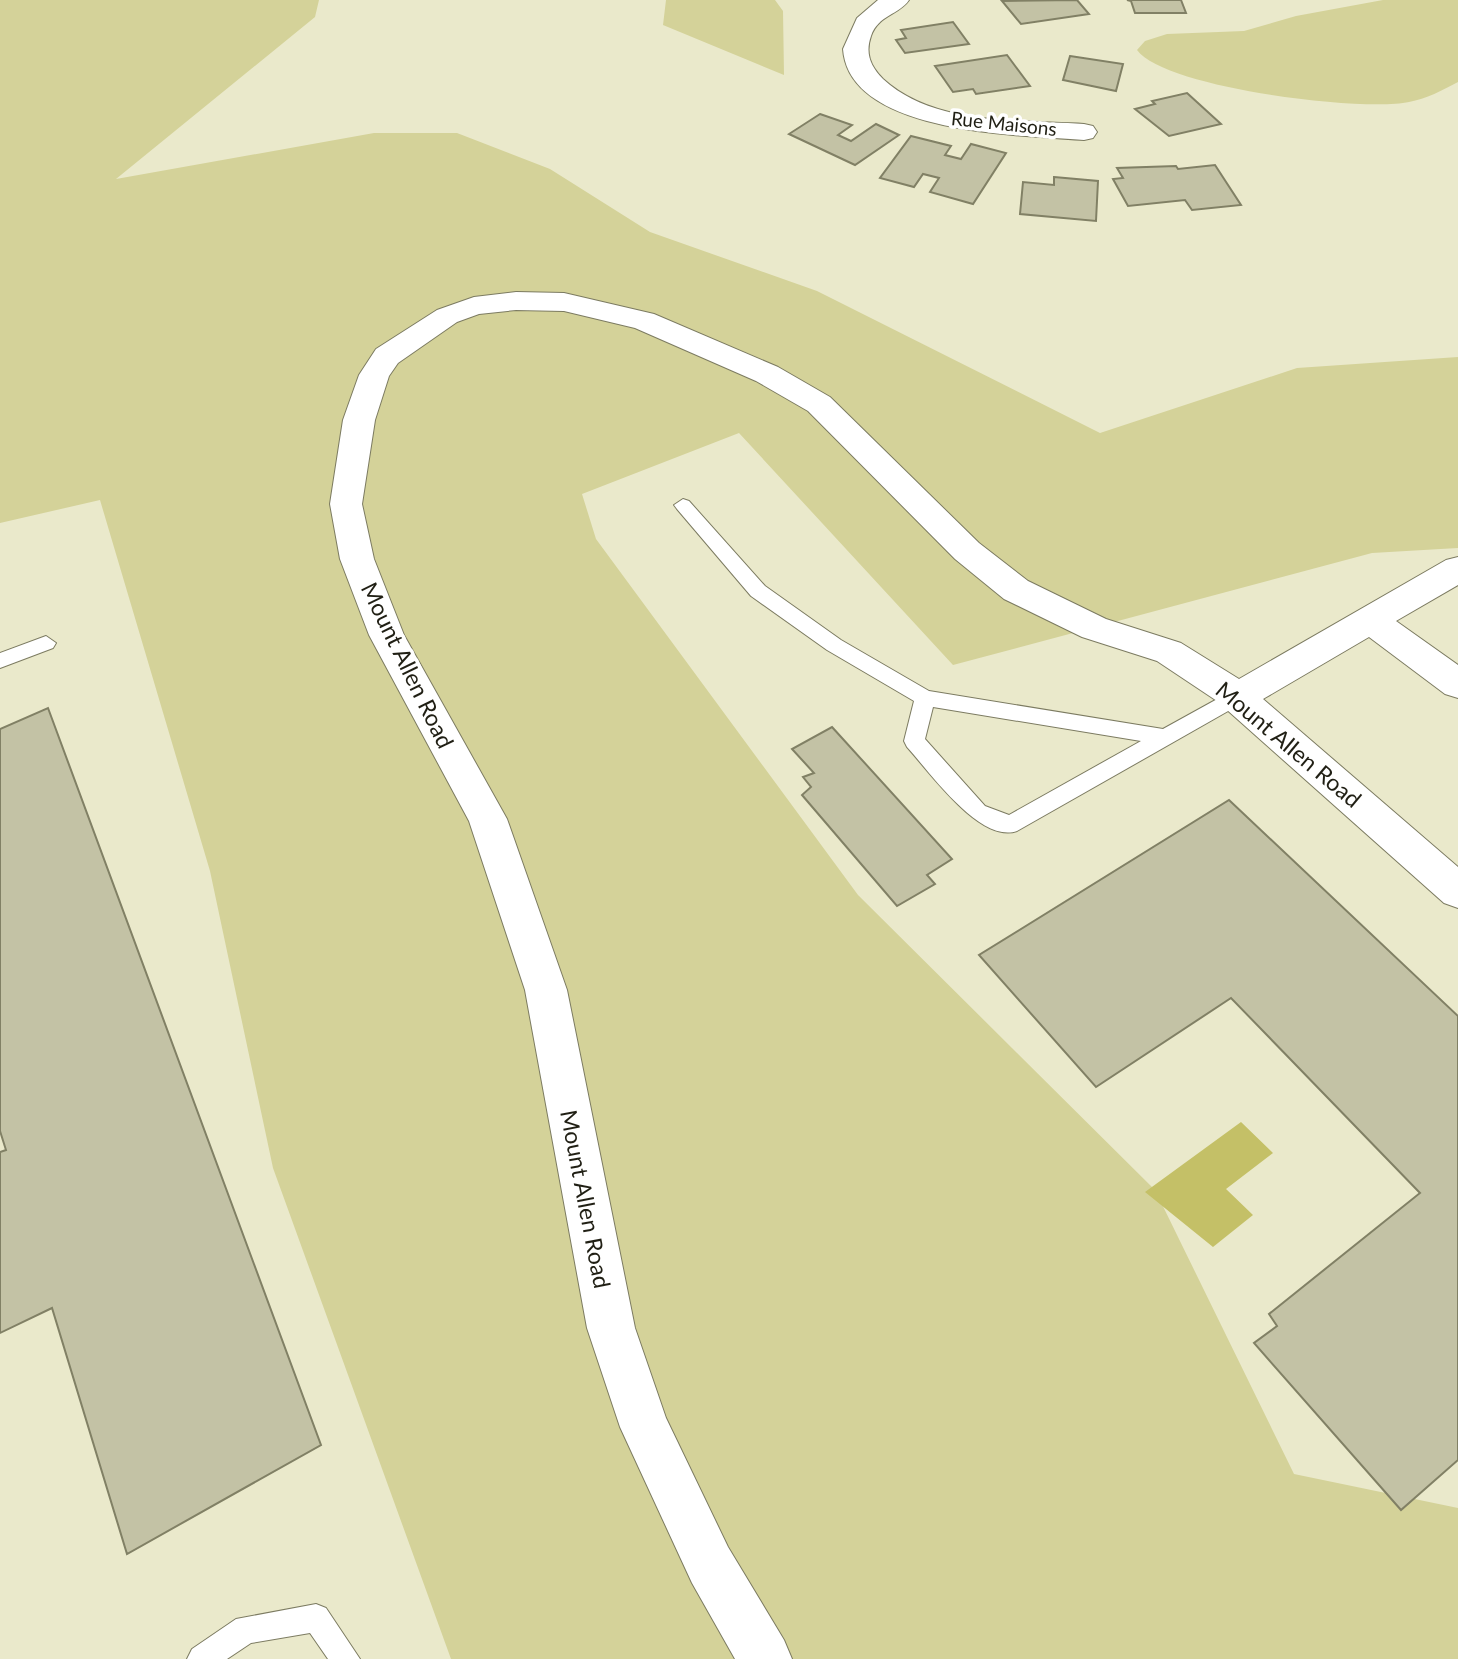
<svg xmlns="http://www.w3.org/2000/svg" width="1458" height="1659" font-family="Lato,sans-serif">
<style>
.green{fill:#d4d299}
.water{fill:#c4c067}
.building{fill:#c3c2a5;stroke:#818065;stroke-width:2}
.lines{fill:none;stroke-linecap:round;stroke-linejoin:round}
.service-casing{stroke:#7c7b61;stroke-width:2}
.minor-casing{stroke:#7c7b61;stroke-width:2}
.service{fill:#fff;fill-rule:evenodd}
.minor{fill:#fff;fill-rule:evenodd}
.labels{text-anchor:middle;dominant-baseline:central;stroke-width:7;stroke-linejoin:round;paint-order:stroke}
.far-street-label{font-size:19px;fill:#201f14;stroke:#fff}
.street-label{font-size:23px;fill:#201f14;stroke:#fff}
</style>
<rect width="100%" height="100%" fill="#eae9cb"/>
<path class="green" d="M0 0H319L315 17 116 179 374 133H457L550 169 650 232 817 291 1100 433 1297 368 1458 357V548L1372 553 953 665 739 433 582 494 596 539 858 895 1155 1190 1294 1474 1458 1508V1659H451L273 1168 210 871 100 500 0 523Z
M666 0H775L783 11 784 75 663 25Z
M1383 0H1458V82C1443 90 1426 99 1409 102 1361 112 1165 88 1137 50L1145 41 1167 34 1244 31 1296 16Z"/>
<path class="water" d="M1241 1122 1273 1153 1226 1189 1253 1215 1213 1247 1145 1192Z"/>
<path class="building" d="M1077 0 1089 14 1021 24 1002 1Z
M1127 0H1181L1186 13H1135L1131 1Z
M953 22 969 44 905 53 896 40 906 38 901 30Z
M1007 55 1030 86 976 94 973 89 953 92 935 66Z
M1070 56 1123 64 1116 91 1063 80Z
M1187 93 1221 124 1169 136 1135 109 1155 104 1152 101Z
M820 114 852 125 838 135 851 141 876 124 899 135 855 165 789 134Z
M911 136 951 146 945 155 961 159 971 144 1006 153 973 204 930 192 939 178 923 174 914 187 880 178Z
M1215 165 1241 205 1192 210 1185 200 1128 206 1113 179 1123 178 1117 168 1176 166 1178 169Z
M1054 177 1098 181 1096 221 1020 214 1023 182 1054 185Z
M48 708 321 1445 127 1554 52 1308 0 1333V1152L6 1150 0 1131V729Z
M832 727 952 859 927 875 935 884 897 906 802 795 811 787 803 777 814 773 792 749Z
M1229 800 1458 1016V1460L1401 1510 1254 1343 1277 1326 1269 1314 1420 1193 1231 998 1096 1087 979 955Z"/>
<g class="lines">
<g class="service-casing">
<path id="service" d="M683 499 689 501 765 586 841 640 929 691 1163 729 1230 692H1244L1247 697 1244 702 1017 831C980 844 929 771 907 747L904 741 914 701 827 650 751 596 677 509 674 505ZM933 707 1141 741 1009 815 985 806 925 739Z
M46 636 56 643 53 648 0 668V653Z
M316 1604 326 1608 360 1659H328L310 1633 251 1643 227 1659H187L192 1649 236 1619Z"/>
</g>
<g class="minor-casing">
<path id="minor" d="M878 0H909C899 15 878 15 871 36 865 53 870 66 883 79 934 126 1020 120 1084 124L1093 126 1097 132 1093 138 1084 140C1023 135 849 135 843 49L857 18Z
M516 292 564 293 654 314 778 367 830 397 979 543 1028 581 1106 619 1181 643 1239 679 1446 560 1458 557V585L1396 621 1458 665V698L1445 694 1369 637 1263 699 1458 867V908L1444 903 1217 701 1157 661 1082 637 1004 599 955 559 808 411 756 381 635 328 564 311 516 310 479 314 457 322 398 363 389 376 375 420 362 504 374 559 404 635 507 819 567 990 635 1328 666 1418 728 1547 784 1640 792 1659H735L692 1583 620 1427 587 1328 525 990 469 821 369 635 340 559 330 504 343 420 359 375 376 349 437 310 474 297Z"/>
</g>
<use href="#service" class="service"/>
<use href="#minor" class="minor"/>
</g>
<g class="labels">
<g class="far-street-label">
<text transform="translate(1004 123) rotate(6)">Rue Maisons</text>
</g>
<g class="street-label">
<text transform="translate(408 665) rotate(64)">Mount Allen Road</text>
<text transform="translate(1289 744) rotate(40)">Mount Allen Road</text>
<text transform="translate(586 1199) rotate(79)">Mount Allen Road</text>
</g>
</g>
</svg>
